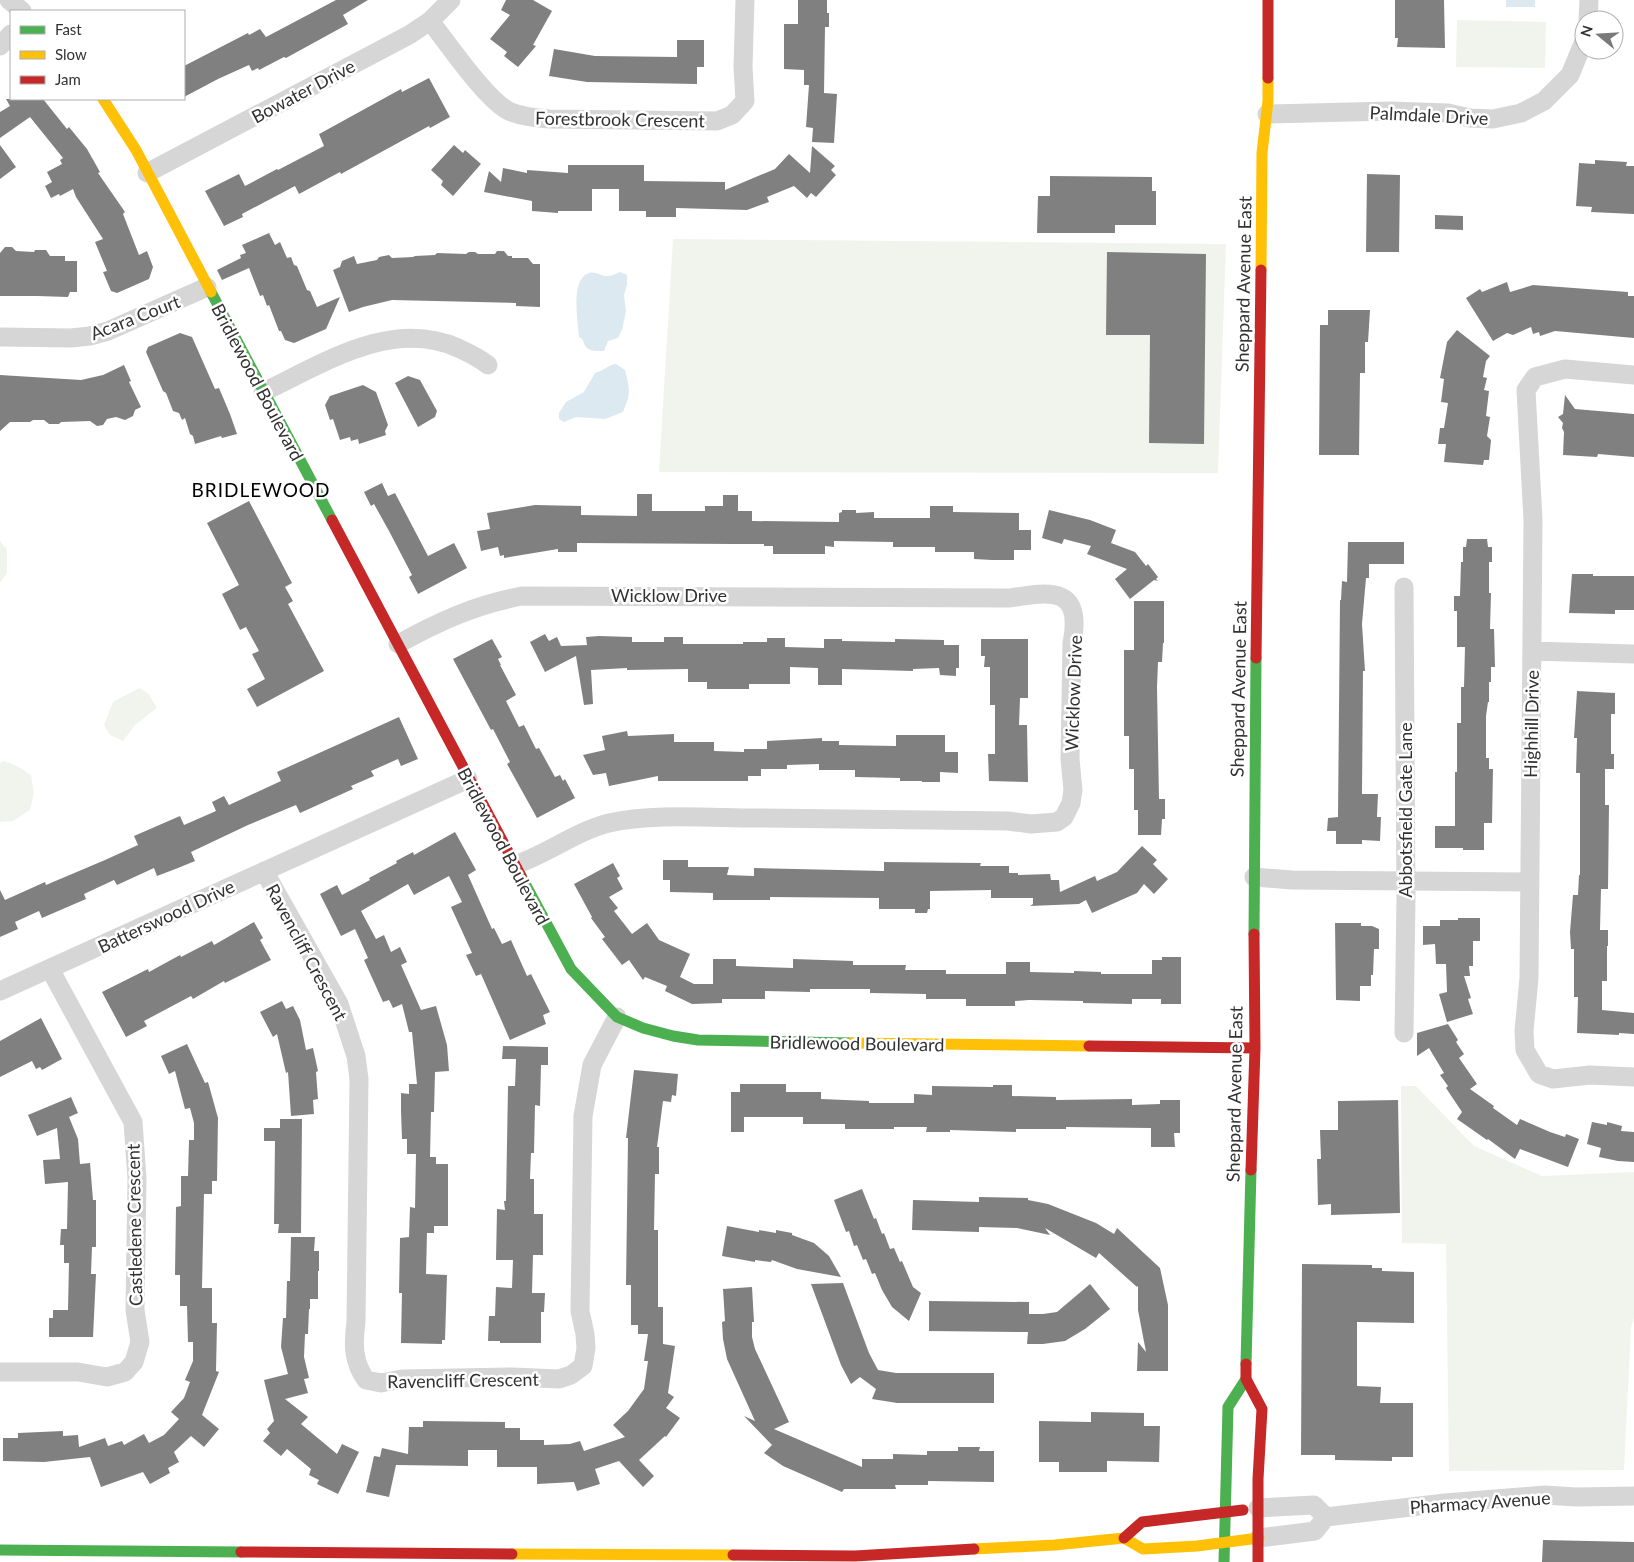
<svg xmlns="http://www.w3.org/2000/svg" width="1634" height="1562" font-family="Lato,sans-serif">
<style>
.green{fill:#f1f4ed}
.water{fill:#dce9f0}
.building{fill:#808080}
.lines{fill:none;stroke-linecap:round;stroke-linejoin:round}
.street{stroke:#d6d6d6;stroke-width:19}
.fast{stroke:#4caf50;stroke-width:11}
.slow{stroke:#ffc107;stroke-width:11}
.jam{stroke:#c62828;stroke-width:11}
.labels{text-anchor:middle;dominant-baseline:central;stroke-width:5;stroke-linejoin:round;paint-order:stroke}
.street-label{font-size:18px;fill:#323232;stroke:#fff}
.neighbourhood-label{font-size:19px;letter-spacing:1px;fill:#000;stroke:#fff}
</style>
<rect width="100%" height="100%" fill="#fff"/>
<path class="green" d="M1457 20 1546 22 1545 68 1456 67Z
M673 239 1226 244 1218 473 659 472Z
M0 541 7 549V573L0 583Z
M139 688 149 694 157 708 135 725 123 741 110 735 104 725 113 702Z
M4 761 19 767 31 775 34 793 30 810 13 821 0 822V763Z
M1401 1086H1416L1474 1146 1542 1176 1634 1172V1318L1631 1327 1624 1470 1449 1471 1446 1244 1402 1243Z"/>
<path class="water" d="M1506 0H1535V7H1506Z
M620 272 627 275V285L624 295 626 311 622 330 618 338 608 341 604 351C594 351 585 352 583 340L579 337C578 322 570 279 589 273 596 271 602 277 609 276 612 276 617 273 620 272Z
M616 364 625 370C630 390 631 393 623 412L605 419 576 417 564 422 559 419V413L566 402 584 392 595 373C603 371 608 365 616 364Z"/>
<path class="building" d="M336 0H368L343 15 348 24 286 58 284 57 259 70 258 68 252 71 249 65 218 79 184 97V66L248 33 249 35 260 29 266 37Z
M506 0H533L552 11 533 45 536 46 518 67 504 56 507 52 490 39 510 15 501 10Z
M798 0H827V13H829V27H825L824 93 837 94 834 143 812 142 813 128 806 127 809 85H804V70L784 69V24H798Z
M1395 0H1444L1445 48 1397 47 1398 38H1395Z
M677 40H704V67H697V84L587 82 549 76 554 49 595 56 677 57Z
M429 78 450 117 430 128 429 126 341 174 340 172 299 194 295 186 242 214 243 217 224 226 205 191 239 174 245 186 277 169 278 170 324 146 319 134 321 133 401 89 402 92Z
M6 99H43L67 129 69 127 87 149 100 172 98 173 125 212 123 214 139 255 147 251 153 267 149 279 117 293 111 291 103 272 107 271 95 242 103 239 76 197 73 189 60 196 59 194 51 198 45 186 52 182 47 172 62 164 60 160 63 158 30 117 0 138V112L10 106Z
M0 145 16 167 0 179Z
M454 145 463 153 465 150 481 164 453 196 441 185 443 181 431 170Z
M812 146 835 166 831 170 836 175 816 197 811 193 807 198 794 186 767 197 769 202 747 210 676 208V217H646V211H619V189H592V211H558V213L532 211V201L484 192 489 171 501 182 503 168 527 173V170L568 173V165H644V181L725 182V190L775 169 789 154 810 173Z
M1595 160 1627 162 1626 166H1634V214L1591 212 1592 207 1576 206 1579 163 1595 164Z
M1367 174 1400 175 1399 252H1366Z
M1050 176 1152 177V191H1156V225H1115V233H1037L1038 196H1050Z
M1435 215 1463 216V230L1435 229Z
M269 233 275 245 280 242 287 258 291 257 294 265 297 266 307 290 310 291 317 307 340 297 326 329 294 343 285 340 281 331H279L269 305 267 306 263 295 260 296 249 268 222 280 217 270 241 258 240 255 246 253 242 245Z
M5 247H12L16 251 34 252 35 250H46L50 256H65V261H77V292H70L68 297 37 296H0V253Z
M497 251H504L508 256H512V258H528L533 264H540V307L516 306V303L392 300 363 307 349 312 333 270 340 267 342 261 354 256 357 264 377 260 379 257 389 255 392 258 413 257 415 256 435 255 437 253 466 254 469 252H475L478 254H495Z
M1107 252 1206 254 1204 444 1149 443 1150 335H1106Z
M1507 282 1510 292 1533 285 1628 292V296H1634V338L1555 331 1540 336 1539 332 1533 334 1531 327 1513 335 1507 333 1493 341 1466 298 1480 289 1482 292Z
M1328 310H1370L1368 342H1365V373H1360L1359 455H1319L1320 325H1328Z
M1457 330 1490 356 1486 361 1483 377 1487 378 1484 390 1489 391 1486 416 1490 417 1487 436 1491 440 1489 460H1484L1483 465 1444 462 1446 444H1438L1440 428H1444L1448 403 1441 402 1444 379 1440 378 1447 342Z
M180 333 192 337 215 389 219 388 230 414 237 434 222 438 221 436 195 444 193 436 190 434 185 418 182 420 179 413 173 411 166 393 163 391 146 352 148 347Z
M124 365 131 381 129 382 141 407 135 410 133 416 125 420 116 417 107 419 103 425 97 426 90 421 61 422 59 424H49L44 420H33L30 422H10L0 431V375L81 380 103 375Z
M408 376 420 380 437 411 435 417 418 427 395 383Z
M363 385 376 392 388 425 385 431 386 435 359 444 358 439 351 441 350 437 340 440 333 419 330 420 325 405 330 396Z
M1565 395 1575 409 1634 414V457L1598 454 1597 457 1563 455 1564 432 1562 428 1563 423 1558 417 1563 414Z
M382 483 388 496 395 493 428 556 454 543 467 568 418 594 409 577 412 575 389 531 374 504 371 506 364 492Z
M637 494H652V511H705V506H723V495H738V511H752V521L839 522V513L842 512V510H856V513L874 512V518H930V506H953V512L1019 513V530H1031V550H1014V560H992L974 559V552H935V547H893V542L834 541V547L825 546V554H773V546H764V544H733L577 543V552H558V549L504 558V555L500 556 498 547 481 551 477 531 490 529 487 513 535 505 581 506V515L637 516Z
M249 501 292 583 285 587 293 601 288 604 324 671 257 707 247 689 265 679 252 654 259 651 246 627 240 630 222 594 239 585 207 523Z
M1049 510 1090 520 1116 530 1111 543 1135 552 1146 566 1148 564 1158 577 1156 579 1158 581 1154 580 1130 599 1115 579 1127 569 1087 554 1091 546 1064 539 1062 544 1042 538Z
M1467 539H1487L1488 547H1492V562H1489V593H1491L1490 629H1494L1495 667H1491V682H1489V702H1488L1486 716V758H1489V769H1493L1492 823H1484V850H1463V848H1435V826H1455V772H1457V723H1461V687H1464L1465 647H1457V611H1454V596H1460L1461 562H1463V547H1466Z
M1348 542H1404V564H1369V578H1366L1362 624 1365 671H1363L1362 794H1378L1377 817H1381L1380 841 1362 840V844H1336V831H1327L1328 818 1338 817 1340 600H1341L1342 581 1347 582Z
M1572 574H1593V576H1634V610H1615V614L1569 613Z
M1134 601H1164V643H1163L1162 662H1158L1157 687 1159 799H1165V819H1162L1161 835H1138V810H1134V769H1129V736H1124V650H1134Z
M545 634 549 641 557 637 561 646 587 645 586 637 599 636 632 637V642H664V637H683V644H743V642H767V638H785V647L824 648V639H842V641L895 642V639L944 640V645H959V668H956V676L940 675 939 668 913 669V671L842 669V685H818V668L790 667V684H749V689H707V682H688V669L627 670V668L591 670 593 704 584 705 576 656 545 672 530 642Z
M492 639 502 657 498 659 501 665H500L516 695 506 701 519 727 524 725 536 749 539 748 555 777 560 775 563 781 565 779 575 798 537 818 507 764 510 762 493 729 491 730 453 659Z
M981 639H1028V698H1020L1019 725H1027L1028 782 989 781 988 754H995V705H990V667H984L985 656H981Z
M1577 691 1615 693V714H1611V754H1614V769H1605V805H1609L1608 889H1601L1600 930H1608V946H1607V981H1602V1010L1634 1013V1034L1619 1033V1035L1577 1033 1578 997H1574V949H1571L1570 932 1573 895H1578L1579 875H1580V773H1576L1577 738H1574Z
M399 717 418 759 401 766 398 759 371 771 374 776 351 786 353 789 300 813 296 805 248 825 191 852 195 861 178 868 157 876 154 868 117 885 114 880 84 894 86 899 42 918 39 911 15 922 18 929 0 937V890L5 900 45 882 46 885 105 860 138 845 134 836 180 816 184 825 216 811 212 802 224 796 229 805 281 781 277 772Z
M627 731 628 736 674 734V742H714V751L744 752V749H767V741L822 738V741H839V745L896 746V735H945V752H958V773L940 772V782H922V781H900V778L855 777V770H819V764L787 765V769H761V776H748V781H658V776L609 786 606 773 593 775 583 755 605 750 602 736Z
M455 832 476 870 468 875 492 929 494 928 502 944 511 940 527 976 531 974 550 1012 543 1015 546 1024 510 1040 481 974 476 976 466 955 472 953 451 907 462 902 449 876 414 895 408 884 361 911 376 939 384 935 391 952 400 947 407 962 401 965 421 1010 436 1006 447 1045 449 1071 435 1072 434 1112H431L430 1157H436V1164H448V1226H434V1233H427L426 1274 447 1275 445 1340H442V1344L401 1343 402 1293H399L400 1238 409 1237 410 1207 415 1208 416 1154H407V1139H402L401 1111V1093L409 1094V1084H417L412 1032H409L402 1004 393 1008 389 1000 383 1002 364 960 368 958 355 929 341 936 320 894 337 885 342 895 370 880 369 878 397 863 396 861 413 852 414 855Z
M1142 846 1157 860 1153 864 1168 879 1154 894 1144 884 1137 893 1092 913 1086 900 1079 904 1030 906 1033 904V898H991V890L930 891V909H928L927 913H915V909H879V898L770 897V900H713V893L670 892V880H663V860H688V867H729L727 875 754 876V868L884 871V862L981 863 980 866H1009V873H1018V875L1050 874 1051 880H1059L1060 892 1095 876 1097 881 1117 872Z
M613 863 620 876 617 878 623 889 609 897 618 908 614 911 632 934 647 923 659 940 690 954 680 977 694 984H713V959H736V966L793 968V959L853 961V965H906L905 970H946V974H1006V962H1030V972L1074 973V971L1101 972V974H1152V960H1162V957H1181V1004H1161V999H1132V1004L1083 1003V1001L1029 1000 1015 1001V1006H966V999H926V994L870 993V989H810V992L765 991V999H722V1003L692 1004 665 991 667 986 645 977 643 980 629 960 622 965 602 939 605 937 591 918 592 917 574 884Z
M1458 918H1480V941H1473V966H1469L1470 976H1464L1471 998 1468 999 1473 1014 1447 1022 1439 994 1447 992 1446 964H1436L1435 944 1423 945V926H1440V920H1458Z
M254 922 263 938 260 940 271 960 225 983 224 981 193 999 191 996 144 1021 147 1026 126 1037 102 992 148 969 149 972 180 955 181 957 212 941 214 945Z
M1335 923H1361V926H1372L1379 929V949H1374L1373 975H1371V986H1360V1001L1336 1000Z
M282 1001 286 1009 293 1006 300 1020 306 1050 313 1048 318 1071 316 1072 318 1099 313 1100 314 1114 291 1116 288 1072 286 1073 277 1034 273 1037 260 1012Z
M41 1018 62 1059 42 1070 40 1067 36 1069 32 1061 0 1077V1041Z
M1448 1024 1458 1040 1456 1042 1464 1054 1459 1058 1477 1084 1470 1089 1494 1106 1493 1108 1517 1125 1520 1119 1550 1132 1565 1137 1566 1134 1579 1139 1568 1167 1520 1149 1515 1159 1488 1139 1487 1140 1457 1119 1462 1112 1446 1088 1448 1086 1440 1075 1444 1073 1429 1048 1417 1056V1033Z
M187 1044 205 1083 208 1082 218 1118 217 1181H212V1194H204L202 1288H212V1323H217L216 1371 219 1372 202 1415 219 1429 204 1447 191 1436 174 1452 179 1462 168 1468 170 1473 150 1484 143 1472 101 1487 90 1457 44 1462 3 1461V1438H18V1433L63 1431V1436L78 1435 79 1447 105 1438 108 1446 122 1441 124 1445 144 1434 149 1443 164 1435 179 1419 171 1412 184 1398 190 1382 185 1380 193 1361V1342H188L187 1306H180V1275H175L176 1207 181 1206V1176H188L189 1140H194V1123L190 1108 185 1109 175 1071 169 1074 161 1056Z
M503 1046 548 1047V1065H541L540 1106 535 1105 534 1153H531L530 1179H534V1214H543V1255H533L532 1293H545L544 1312H541V1343H500V1341H488L489 1316H495L496 1287 512 1288 513 1260H496L497 1209 505 1210 504 1201H506L508 1086H515L516 1059H502Z
M634 1070 678 1074 676 1096 672 1095 671 1102 663 1101 657 1147H659V1174H655L654 1230H658V1307H663V1344L675 1346 668 1393 674 1397 666 1408 680 1418 666 1437 665 1436 639 1460 654 1476 643 1487 619 1461 595 1469 600 1484 577 1491 574 1482 537 1484V1467H497V1450H468V1466L396 1465 389 1497 366 1492 374 1456 380 1457 382 1448 408 1454 409 1427H423V1421L505 1422V1428H520V1440H544V1445L570 1444 580 1441 584 1451 625 1437 613 1425 628 1411 644 1389 648 1361H644L648 1334H638V1325H631V1285H626L628 1138H626Z
M740 1084H786V1092H821V1099L869 1101V1103H914V1094L932 1095V1086L993 1087V1085H1012V1096L1056 1097V1100L1132 1099V1105L1160 1104V1100H1180V1133H1174L1175 1147H1151V1128L1066 1127V1129H1016V1132L950 1130V1132H926L927 1127H894V1129H845V1124H803V1117H744V1132H731V1092H740Z
M71 1097 78 1113 69 1117 78 1139 80 1164 90 1163 93 1200H96V1247H92L91 1274H96L93 1337H49V1318H53V1310H68L69 1263H64V1245H60L61 1229H67L68 1182 45 1184 43 1160 60 1159 57 1128 37 1136 28 1115Z
M1398 1100 1400 1213 1331 1215V1204L1318 1205 1317 1159H1321L1320 1130H1338V1101Z
M280 1119H302L301 1233H278L279 1224H274L275 1141H264V1128H280Z
M1592 1122 1607 1125V1122L1622 1126 1621 1131 1634 1132V1162L1618 1161 1599 1157 1601 1148 1587 1144Z
M862 1189 874 1219 876 1218 882 1234 884 1233 890 1249 894 1248 900 1262 902 1261 913 1287 921 1293 909 1321 892 1307 882 1290 875 1273 872 1274 866 1259 863 1260 857 1245 854 1246 849 1231 846 1232 834 1200Z
M979 1197 1028 1198V1200L1048 1204 1096 1223 1114 1234 1117 1228 1160 1268 1168 1305V1371H1137L1138 1342 1146 1352 1138 1310V1286L1137 1287 1099 1253 1096 1258 1045 1228 1050 1235 1017 1228 979 1227V1232L912 1230 913 1200 979 1202Z
M727 1226 759 1232V1230L776 1233V1230L792 1233V1235L814 1243 829 1256 841 1277 797 1269 772 1260 771 1262 755 1260V1262L722 1256Z
M291 1237H315L314 1251H319V1271H318V1299H310V1309H309L308 1334H305L304 1357 309 1378 304 1379 308 1393 285 1399 308 1417 301 1424 337 1454 342 1444 359 1452 338 1494 317 1484 319 1480 309 1475 311 1469 287 1449 281 1456 263 1441 270 1433 267 1429 274 1421 264 1380 288 1374 281 1347 283 1318H286L287 1281H290Z
M1302 1264 1372 1265V1268H1382V1271L1414 1272V1323L1357 1322V1386L1381 1387 1380 1403H1413V1457H1392V1461L1335 1460V1455H1301Z
M843 1283 869 1353 878 1370 896 1373H994V1403H897L872 1399 876 1389 860 1377 851 1384 841 1365 811 1284Z
M1090 1284 1110 1309 1085 1329 1065 1341 1043 1344H1027L1028 1332 929 1331V1301L1029 1302V1314H1043L1057 1312Z
M752 1287 754 1322H752V1337L755 1349 789 1422 774 1429 862 1467V1459H893V1454L927 1455V1451H958V1447H980L979 1451H994V1482L928 1481V1485H895L896 1489H844L842 1492 783 1466 764 1453 772 1445 744 1416 755 1421 727 1359 723 1339 722 1322 725 1321 723 1289Z
M1091 1412 1144 1413V1426H1160L1159 1462 1107 1461V1472H1059V1462H1039V1421L1091 1422Z
M1543 1540 1634 1542V1562H1542Z"/>
<g class="lines">
<path class="street" d="M9 0 22 11
M1588 20 1589 0
M430 21C447 42 488 103 511 112 524 117 536 118 549 119L717 121 732 115 745 101 743 67 745 0
M0 46 11 34
M1267 114 1391 111 1448 113 1470 118 1493 119 1521 113 1544 101 1570 75 1584 41
M147 173 409 35 430 21 451 0
M0 337 71 338 90 336 108 331 207 287
M1634 375 1565 369 1535 377 1526 390 1533 520 1529 978 1524 1031 1525 1050 1539 1074 1553 1079 1590 1075 1634 1077
M263 392C323 364 391 318 458 348 469 353 478 357 488 365
M1404 587 1406 897 1404 1033
M398 644C440 621 475 605 522 596L1010 598C1052 591 1083 587 1072 643L1070 759 1073 790 1071 803 1064 817 1057 822 1031 824 1008 821C924 820 840 819 757 818 712 818 652 813 609 823 577 831 547 854 515 865
M1532 651 1634 654
M264 871 339 1004 356 1056 359 1079 356 1322C353 1344 353 1362 366 1380L381 1383 402 1379 513 1377 559 1379 571 1375 583 1366 586 1348 585 1334 580 1311 583 1116 592 1065 617 1017
M1254 877 1292 880 1530 882
M0 991 468 779
M0 1372H78L107 1377 125 1372 134 1362 140 1342 135 1310 137 1179 133 1122 50 969
M1258 1508 1314 1505 1326 1517
M1259 1538 1315 1531 1326 1517 1445 1503 1545 1495 1576 1497 1634 1496"/>
<path class="fast" d="M211 292 332 520
M521 876 571 969 617 1017 643 1028 673 1036 698 1040 852 1043
M1254 934 1256 658
M1246 1364 1251 1170
M0 1550 241 1552
M1224 1562 1228 1407 1246 1379"/>
<path class="slow" d="M103 99 136 150 211 292
M1261 270 1262 153 1268 101V78
M852 1043 1089 1046
M974 1549 1055 1545 1124 1538 1143 1549 1197 1546 1259 1538
M512 1554 733 1555"/>
<path class="jam" d="M1268 0V78
M332 520 521 876
M1256 658 1261 270
M1089 1046 1255 1048
M1251 1170 1255 1048 1254 934
M1246 1364V1379L1262 1409 1258 1479V1562
M1124 1538 1142 1522 1243 1510
M241 1552 512 1554
M733 1555 855 1556 974 1549"/>
</g>
<g class="labels">
<g class="street-label">
<text transform="translate(303 91) rotate(-28)">Bowater Drive</text>
<text transform="translate(1429 115) rotate(3)">Palmdale Drive</text>
<text transform="translate(620 119) rotate(1)">Forestbrook Crescent</text>
<text transform="translate(1243 284) rotate(-89)">Sheppard Avenue East</text>
<text transform="translate(135 317) rotate(-21)">Acara Court</text>
<text transform="translate(258 382) rotate(62)">Bridlewood Boulevard</text>
<text x="669" y="595">Wicklow Drive</text>
<text transform="translate(1238 689) rotate(-89)">Sheppard Avenue East</text>
<text transform="translate(1073 693) rotate(-88)">Wicklow Drive</text>
<text transform="translate(1531 724) rotate(-89)">Highhill Drive</text>
<text transform="translate(1405 810) rotate(-90)">Abbotsfield Gate Lane</text>
<text transform="translate(504 846) rotate(62)">Bridlewood Boulevard</text>
<text transform="translate(166 916) rotate(-25)">Batterswood Drive</text>
<text transform="translate(307 952) rotate(62)">Ravencliff Crescent</text>
<text transform="translate(857 1043) rotate(1)">Bridlewood Boulevard</text>
<text transform="translate(1234 1094) rotate(-89)">Sheppard Avenue East</text>
<text transform="translate(134 1225) rotate(-91)">Castledene Crescent</text>
<text transform="translate(463 1380) rotate(-1)">Ravencliff Crescent</text>
<text transform="translate(1480 1502) rotate(-4)">Pharmacy Avenue</text>
</g>
<g class="neighbourhood-label">
<text x="261" y="489">BRIDLEWOOD</text>
</g>
</g>
<rect x="10" y="10" width="175" height="90" fill="#ffffff" stroke="#adadad"/>
<rect x="20" y="26" width="25" height="8" fill="#4caf50" stroke="#adadad"/>
<text x="55" y="35" font-size="15" fill="#323232">Fast</text>
<rect x="20" y="51" width="25" height="8" fill="#ffc107" stroke="#adadad"/>
<text x="55" y="60" font-size="15" fill="#323232">Slow</text>
<rect x="20" y="76" width="25" height="8" fill="#c62828" stroke="#adadad"/>
<text x="55" y="85" font-size="15" fill="#323232">Jam</text>
<g transform="translate(1599 35) rotate(288)"><circle r="24" fill="#ffffff" stroke="#adadad"/>
<path d="M0-4L9 19L0 12L-9 19Z" fill="#7a7a7a"/>
<text y="-8" font-size="14" font-weight="bold" text-anchor="middle" fill="#323232">N</text>
</g>
</svg>
